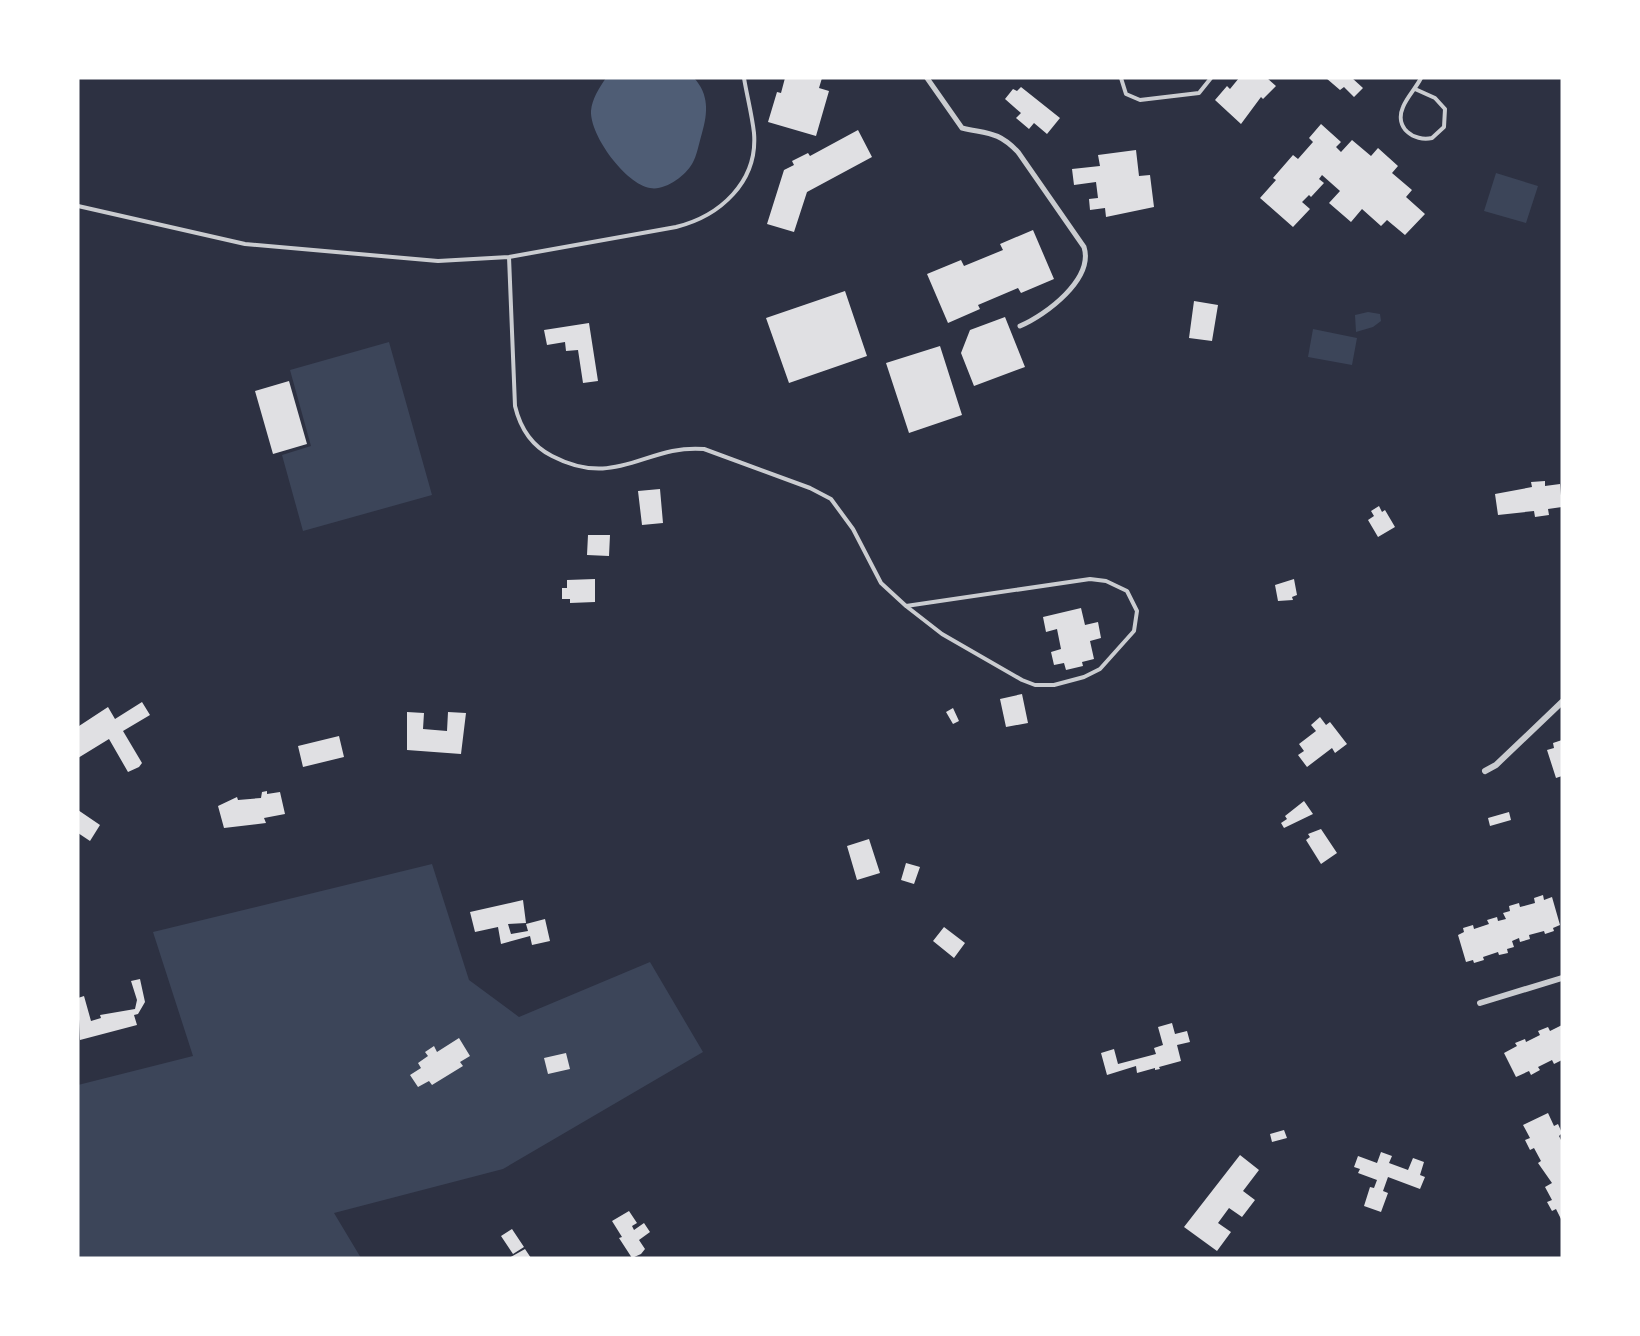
<svg xmlns="http://www.w3.org/2000/svg" width="1640" height="1336" font-family="'Work Sans',sans-serif">
<style>
.green{fill:#3c4559}
.water{fill:#4f5d75}
.building{fill:#e0e0e3}
.lines{fill:none;stroke-linecap:round;stroke-linejoin:round}
.service{stroke:#caccd0;stroke-width:4}
.pedestrian{stroke:#caccd0;stroke-width:5}
.minor{stroke:#caccd0;stroke-width:6}
</style>
<rect width="100%" height="100%" fill="#2d3142"/>
<path class="green" d="M1496 173 1538 186 1526 223 1484 211Z
M1368 312 1380 314 1381 321 1373 327 1356 332 1355 315Z
M1313 329 1357 338 1352 365 1308 357Z
M389 342 432 495 303 531 282 455 311 446 290 370Z
M432 864 469 980 519 1017 650 962 703 1052 503 1169 334 1213 361 1258H78V1085L193 1056 153 932Z"/>
<path class="water" d="M606 78H694C709 94 708 113 702 133 699 143 697 156 692 164 685 176 665 191 650 188 626 184 590 136 591 111 592 99 599 88 606 78Z"/>
<path class="building" d="M785 78H822L819 88 829 91 816 136 768 122 777 92 781 93Z
M1239 78H1267L1276 86 1263 99 1261 97 1241 124 1215 100 1227 86 1230 89Z
M1326 78H1352L1363 88 1354 97 1344 87 1340 90Z
M1021 87 1060 118 1047 134 1034 123 1029 129 1016 118 1021 113 1005 99 1013 89 1017 91Z
M1321 124 1341 142 1336 147 1341 152 1352 140 1371 156 1378 148 1398 166 1392 173 1412 190 1406 197 1425 214 1405 235 1387 220 1381 226 1362 209 1351 222 1329 203 1340 191 1322 175 1319 179 1324 183 1311 197 1309 195 1302 202 1310 209 1293 227 1260 198 1276 180 1273 178 1293 155 1298 159 1313 142 1309 138Z
M858 130 872 157 807 192 794 232 767 224 784 170 794 165 792 161 808 153 810 156Z
M1136 150 1139 176 1150 175 1154 207 1106 217 1105 208 1090 210 1089 199 1098 198 1096 182 1074 185 1072 169 1100 166 1098 155Z
M1033 230 1054 279 1021 293 1018 288 978 305 980 309 948 323 927 274 961 260 964 266 1003 250 1000 244Z
M845 291 867 356 789 383 766 318Z
M1194 301 1218 305 1212 341 1189 338Z
M1005 317 1025 367 974 386 961 353 970 330Z
M589 323 598 381 583 383 578 350 566 351 565 342 547 345 544 330Z
M940 346 962 415 909 433 886 363Z
M289 381 307 444 273 454 255 391Z
M1545 481V486L1560 484 1562 507 1548 509 1549 515 1535 517 1534 511 1498 515 1495 494 1532 487 1531 482Z
M660 489 663 523 642 525 638 491Z
M1379 506 1382 512 1385 510 1395 527 1378 537 1368 520 1374 516 1371 511Z
M588 535H610L609 556 587 555Z
M595 579V602L570 603V599H562V588H567V580Z
M1294 579 1297 595 1292 597 1293 600 1278 601 1275 585Z
M1081 608 1085 625 1098 622 1101 638 1090 641 1094 659 1082 662 1083 666 1066 670 1064 663 1054 665 1051 652 1061 649 1057 629 1046 632 1043 617Z
M1022 694 1028 723 1006 727 1000 699Z
M142 702 150 715 123 731 142 763 139 767 128 772 109 739 78 758 79 726 108 707 115 719Z
M953 708 959 721 953 724 946 712Z
M407 712 424 713 423 729 447 731 448 712 466 713 461 754 407 750Z
M1320 717 1326 725 1330 722 1347 744 1335 753 1332 748 1307 767 1298 755 1304 751 1299 744 1316 731 1311 725Z
M339 736 344 757 303 767 298 746Z
M1562 740V776L1556 778 1547 750 1554 748 1553 743Z
M267 791V794L280 792 285 814 264 818 266 823 224 828 218 806 237 797 238 800 261 798 262 792Z
M1304 801 1313 814 1284 828 1281 823 1287 819 1285 816Z
M78 810 100 825 90 841 78 833Z
M1509 812 1511 820 1490 826 1488 818Z
M1321 829 1337 853 1321 864 1306 840 1310 837 1308 834Z
M869 839 880 873 857 880 847 846Z
M906 863 920 867 914 884 901 880Z
M1543 895 1544 900 1552 897 1560 925 1553 928 1554 931 1545 934 1544 931 1529 935 1530 939 1520 942 1519 938 1512 941 1514 947 1507 949 1508 953 1499 955 1498 952 1483 957 1484 960 1474 963 1473 960 1466 962 1458 935 1464 932 1463 928 1473 925 1474 929 1489 924 1487 920 1497 917 1498 921 1506 919 1503 913 1510 911 1509 906 1519 903 1520 907 1535 903 1534 898Z
M523 900 526 923 508 924 511 934 528 931 526 924 545 919 550 941 532 945 530 936 501 944 498 927 475 932 470 912Z
M944 927 965 943 954 958 933 941Z
M140 979 145 1002 138 1014 134 1015 137 1025 80 1040 78 998 84 996 91 1021 101 1018 100 1015 135 1009 137 1000 131 981Z
M1172 1023 1175 1034 1187 1031 1190 1042 1177 1045 1181 1061 1159 1067 1160 1069 1155 1070V1068L1137 1073 1136 1066 1107 1075 1101 1053 1114 1049 1118 1064 1156 1054 1154 1048 1163 1045 1158 1027Z
M1562 1025V1060L1554 1064 1552 1060 1538 1067 1540 1070 1531 1075 1529 1071 1516 1077 1504 1053 1517 1046 1515 1043 1525 1039 1526 1042 1540 1035 1538 1031 1548 1027 1550 1031Z
M459 1038 470 1056 460 1062 463 1066 432 1085 429 1081 418 1087 410 1075 421 1068 418 1063 428 1056 425 1052 434 1046 437 1052Z
M566 1053 570 1069 548 1074 544 1058Z
M1548 1113 1554 1126 1558 1124 1562 1133 1559 1136 1562 1142V1221L1556 1209 1552 1211 1547 1202 1552 1200 1545 1187 1552 1183 1538 1163 1541 1161 1534 1148 1530 1150 1525 1140 1530 1138 1523 1125Z
M1284 1130 1287 1138 1272 1142 1270 1134Z
M1381 1152 1392 1156 1389 1163 1408 1170 1413 1158 1424 1162 1420 1175 1425 1177 1420 1189 1388 1177 1383 1191 1388 1193 1381 1212 1364 1206 1370 1187 1374 1188 1377 1180 1358 1173 1360 1169 1354 1167 1358 1156 1377 1163Z
M1240 1155 1259 1170 1243 1191 1255 1200 1242 1217 1229 1208 1218 1223 1231 1232 1217 1251 1184 1227Z
M629 1211 637 1223 632 1226 634 1230 644 1223 650 1232 639 1240 645 1249 641 1254 632 1258 619 1238 622 1237 612 1221Z
M512 1229 524 1247 513 1254 501 1236Z
M525 1249 531 1258H509Z"/>
<g class="lines">
<path class="service" d="M1121 78 1126 94 1140 100 1199 93 1211 78
M1415 89 1435 98 1445 109 1444 127 1432 138C1414 142 1394 128 1403 107 1407 97 1416 88 1421 78
M78 206 245 244 438 261 509 257 676 227C720 216 758 182 754 133 752 115 747 96 744 78
M509 257 515 406C520 427 532 446 552 456 617 490 646 444 704 449L810 488 831 499 853 529 881 583 906 606 1090 579 1106 581 1127 591 1137 611 1134 631 1100 669 1084 677 1054 685H1035L1022 680 942 634 906 606"/>
<path class="pedestrian" d="M927 78 962 128C988 134 998 131 1018 152L1084 247C1094 279 1046 315 1020 326"/>
<path class="minor" d="M1485 771 1496 765 1562 702
M1480 1003 1562 978"/>
</g>
<rect width="1640" height="1336" fill="none" stroke="#ffffff" stroke-width="159"/>
</svg>
